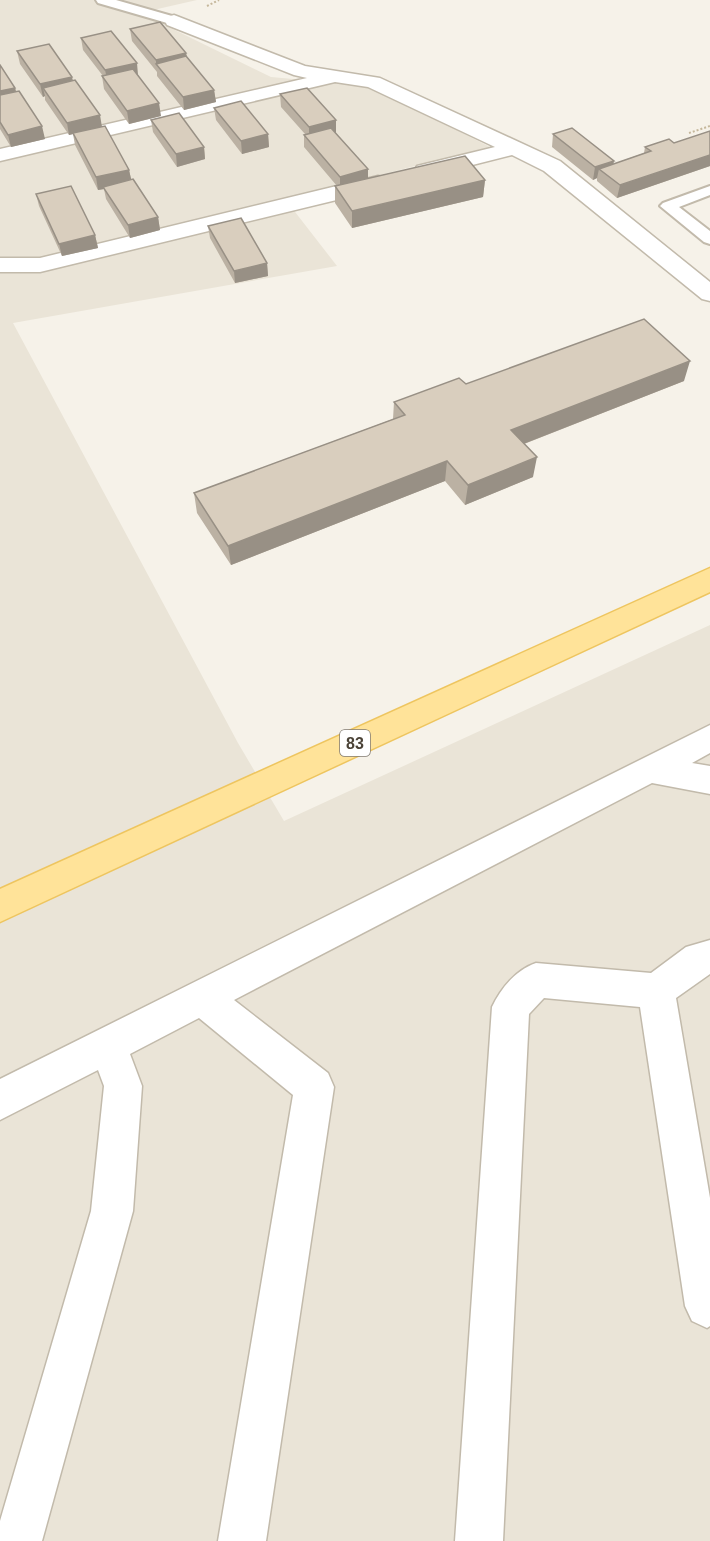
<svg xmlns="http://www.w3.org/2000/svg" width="710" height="1541" font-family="Arial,sans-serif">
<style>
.residential{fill:#eae4d7}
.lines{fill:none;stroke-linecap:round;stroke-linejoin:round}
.lane-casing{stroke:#c2baab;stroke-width:4}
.street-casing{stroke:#c2baab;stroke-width:3}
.primary-casing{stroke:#eec55f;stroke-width:3}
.path{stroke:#c5b79b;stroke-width:2;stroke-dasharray:2 2;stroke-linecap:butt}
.lane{fill:#fff;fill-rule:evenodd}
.street{fill:#fff;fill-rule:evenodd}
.primary{fill:#ffe399;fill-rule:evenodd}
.wall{fill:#bbb1a3}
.shaded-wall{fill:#989085}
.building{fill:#d9cebe;stroke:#989085;stroke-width:1.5}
.labels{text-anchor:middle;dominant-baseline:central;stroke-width:4.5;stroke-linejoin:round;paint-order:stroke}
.shield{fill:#fff;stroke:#817b73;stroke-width:1.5}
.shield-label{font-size:16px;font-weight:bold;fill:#4b4337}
</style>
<rect width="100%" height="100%" fill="#f6f2e9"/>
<path class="residential" d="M0 0H197L140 13 271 77 370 86 490 147 285 199 337 266 13 323 238 743 284 821 710 625V1541H0Z"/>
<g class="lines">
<g class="lane-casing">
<path id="lane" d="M96 0H116L179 18 180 21 174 25 98 3Z
M710 186V195L679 207 710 231V244L704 242 660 206 663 203Z"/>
</g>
<g class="street-casing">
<path id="street" d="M174 15 305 66 380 78 560 161 710 282V301L702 299 544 171 512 155 425 177 417 176 414 171 417 166 495 147 368 87 335 82 0 161V149L307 78 294 75 167 25 165 21 167 17Z
M378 176 386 178 389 183 386 188 40 272H0V258H40Z
M710 725V753L692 763 710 766V794L652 783 234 1000 328 1073 334 1087 266 1541H218L293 1095 199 1018 130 1054 142 1086 133 1211 42 1541H0V1521L91 1211 104 1086 98 1070 0 1120V1079Z
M710 940V974L676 998 710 1198V1326L707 1328 692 1321 685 1306 640 1007 544 998 529 1014 503 1541H455L492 1007C501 988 516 970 536 963L651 973 686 947Z"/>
</g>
<g class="primary-casing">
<path id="primary" d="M710 568V592L0 922V889Z"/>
</g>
<path class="path" d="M207 6 219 0
M689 133 710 126"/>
<use href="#lane" class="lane"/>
<use href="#street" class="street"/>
<use href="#primary" class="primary"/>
</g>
<path class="wall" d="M130 29 186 53 187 57 214 90 216 102 184 110 157 76V72L132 41Z
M81 38 138 75 161 116 129 124 104 89 102 76H103L83 50Z
M17 51 73 80 129 170 131 179 158 217 160 230 130 238 106 199 104 189 98 190 75 145 73 134 69 135 45 100V96L43 97 20 64Z
M0 65 15 88 16 91 45 139 11 147 0 129Z
M280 94 336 133 368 179 485 180 483 197 352 228 335 203V186H337L304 147V135L305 134 281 107Z
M214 108 268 134 269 147 242 154 216 120Z
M151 120 204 147 205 159 177 167 153 132Z
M710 131V166L617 198 597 181V178L593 180 552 147 553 134 613 164 644 153 645 147 674 143Z
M36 194 95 235 98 248 62 256 39 206Z
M208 226 267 263 268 276 235 283 210 238Z
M684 381 524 444 533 477 465 505 445 481 231 565 197 513 194 493 393 419 394 402 466 384Z"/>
<path class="shaded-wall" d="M186 53 188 65 156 64V60Z
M137 63 138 75 108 83 105 70Z
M72 77 75 89 43 88 45 96 43 97 40 84Z
M15 88 18 100 0 104V91Z
M214 90 216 102 184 110 183 97Z
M159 103 161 116 129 124 127 111Z
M100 115 102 127 69 135 67 123Z
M336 120V133L309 140V127Z
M42 126 45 139 11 147 8 135Z
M268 134 269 147 242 154 241 141Z
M204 147 205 159 177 167 176 154Z
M710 155V166L617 198 620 185Z
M614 161 612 174 599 169 597 178 593 180 595 167Z
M368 169V182L340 189V177Z
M129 170 132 183 103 187 104 189 98 190 96 177Z
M485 180 483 197 352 228V211Z
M158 217 160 230 130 238 128 225Z
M95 235 98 248 62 256 59 244Z
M267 263 268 276 235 283 234 271Z
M690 361 684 381 508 450 511 430Z
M537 457 533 477 465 505 468 485Z
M447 461 445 481 231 565 228 546Z"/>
<path class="building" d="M160 22 186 53 156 60 130 29Z
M111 31 137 63 105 70 81 38Z
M49 44 72 77 40 84 17 51Z
M186 56 214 90 183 97 156 64Z
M0 65 15 88 0 91Z
M133 69 159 103 127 111 102 76Z
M75 80 100 115 67 123 43 88Z
M307 88 336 120 309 127 280 94Z
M19 91 42 126 8 135 0 122V95Z
M241 101 268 134 241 141 214 108Z
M179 113 204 147 176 154 151 120Z
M105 126 129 170 96 177 73 133Z
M331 128 368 169 340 177 304 135Z
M572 128 614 161 595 167 553 134Z
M710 131V155L620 185 599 169 651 151 645 147 669 139 674 143Z
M465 156 485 180 352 211 335 186Z
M133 179 158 217 128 225 103 187Z
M71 186 95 235 59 244 36 194Z
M241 218 267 263 234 271 208 226Z
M644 319 690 361 511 430 537 457 468 485 447 461 228 546 194 493 405 415 394 402 459 378 466 384Z"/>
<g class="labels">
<rect class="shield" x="340" y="730" width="30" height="26" rx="4.5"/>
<g class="shield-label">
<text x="355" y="743">83</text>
</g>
</g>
</svg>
